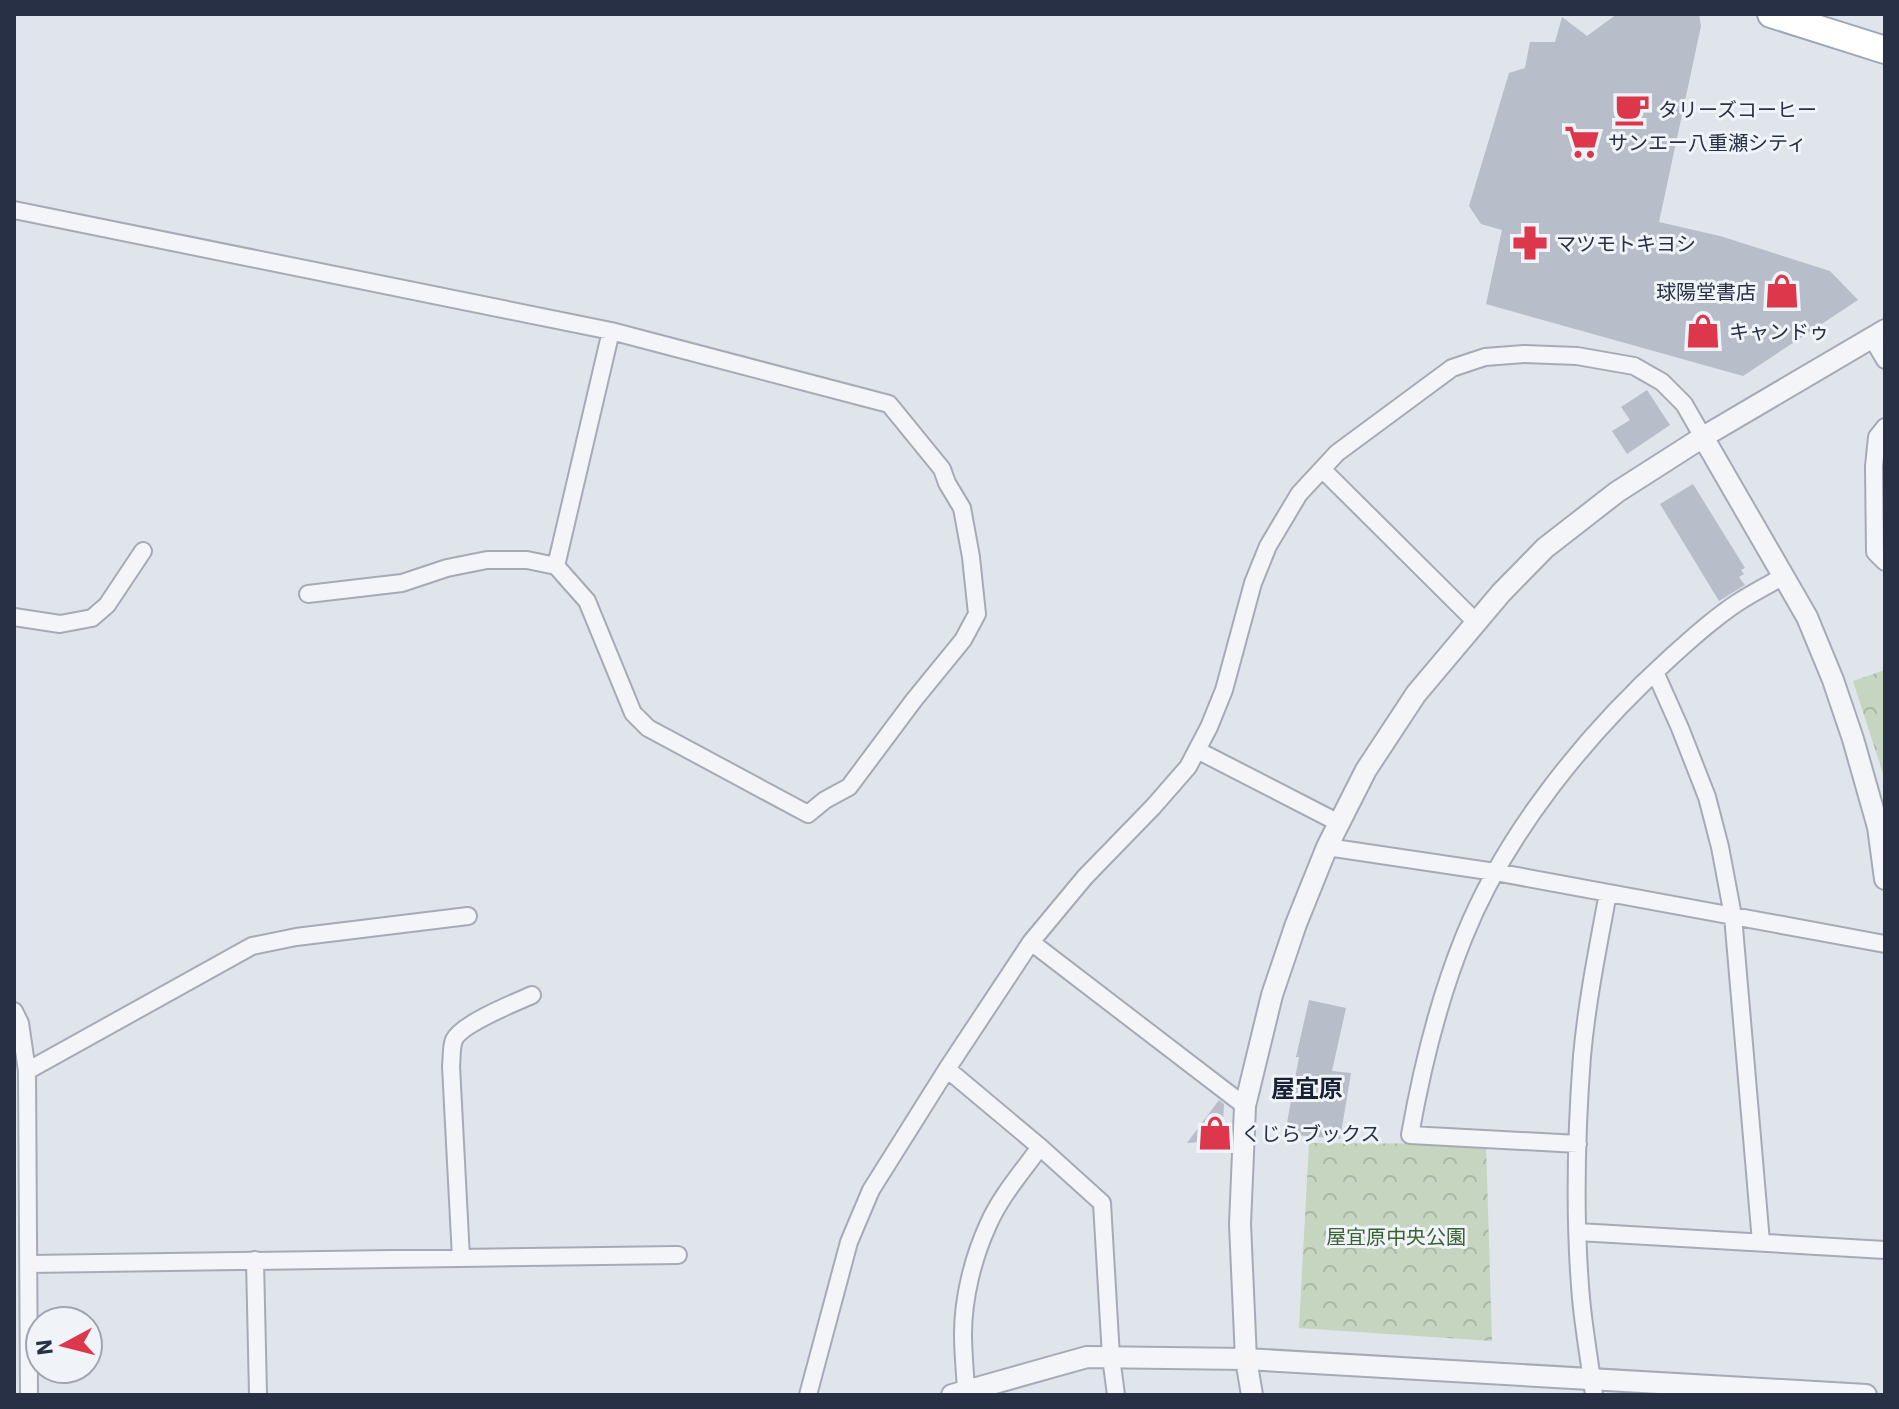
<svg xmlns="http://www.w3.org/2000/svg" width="1899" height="1409" font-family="'IBM Plex Sans','Noto Sans JP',sans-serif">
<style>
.park{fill:url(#park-crowns)}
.building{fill:#b7bdc9}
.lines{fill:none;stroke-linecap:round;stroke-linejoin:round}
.minor-casing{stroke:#a5aab6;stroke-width:20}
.tertiary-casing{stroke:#a5aab6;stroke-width:24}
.primary-casing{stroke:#9ea7b8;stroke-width:30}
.minor{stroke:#f3f5f8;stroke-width:16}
.tertiary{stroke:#f3f5f8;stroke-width:20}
.primary{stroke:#fff;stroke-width:26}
.labels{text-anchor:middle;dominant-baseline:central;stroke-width:6;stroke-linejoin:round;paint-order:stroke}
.poi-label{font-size:20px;fill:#273044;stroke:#f0f3f8;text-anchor:start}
.park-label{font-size:20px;fill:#3a6132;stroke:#f0f3f8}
.quarter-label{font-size:24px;font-weight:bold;fill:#192135;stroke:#f0f3f8}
</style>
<defs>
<pattern id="park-crowns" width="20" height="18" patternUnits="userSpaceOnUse" patternTransform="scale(2)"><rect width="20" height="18" fill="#c5d5c0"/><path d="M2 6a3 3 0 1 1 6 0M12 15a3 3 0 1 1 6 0" fill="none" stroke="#a9b7a6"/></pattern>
</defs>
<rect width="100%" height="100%" fill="#e0e4eb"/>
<path class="park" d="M1885 670V780L1853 681Z
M1309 1143 1486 1144 1492 1341 1299 1328Z"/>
<path class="building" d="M1617 14H1699L1701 26 1659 222 1720 236 1830 271 1858 300 1743 376 1486 304 1502 230 1481 224 1469 206 1509 73 1525 68 1530 42H1555L1562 17 1587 36Z
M1647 390 1670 425 1627 454 1612 431 1630 420 1621 407Z
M1693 484 1745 568 1741 570 1744 574 1739 577 1745 585 1719 601 1660 504Z
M1309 1000 1346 1008 1332 1071 1351 1073 1340 1139 1285 1134 1299 1057H1296Z
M1219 1100 1224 1104 1222 1140 1187 1143Z"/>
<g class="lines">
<g class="minor-casing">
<path id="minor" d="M14 210 611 331 889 404 942 469 947 483 962 508 971 557 977 614 963 640 914 700 849 787 825 800 808 814 648 728 633 713 587 601 556 566 527 560H487L447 568 402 583 308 594
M1872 338 1885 360
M1885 427 1877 437 1874 466 1875 552 1885 562
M1322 469 1476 622
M556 566 611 331
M14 617 60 624 92 618 107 605 143 551
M1655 672 1680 728 1707 797 1720 847 1733 916 1761 1242
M1197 750 1339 823
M1327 847 1495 872 1885 944
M1031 942 1245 1106
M14 1011 20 1023 27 1071 29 1395
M947 1069 1040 1147 1102 1203 1111 1357 1116 1395
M27 1071 252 946 296 937 468 916
M1578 1144 1410 1135C1422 1067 1438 1001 1464 937 1506 832 1588 732 1671 657 1692 638 1713 619 1737 603 1752 593 1768 585 1784 576
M1578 1232 1885 1250
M461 1258 451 1066C452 1059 451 1047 454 1040 461 1024 514 1003 532 995
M255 1260 258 1395
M29 1264 678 1255
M966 1390C965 1371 963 1353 963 1334 963 1298 973 1258 988 1225 1000 1197 1022 1172 1040 1147
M808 1395 849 1242 871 1190 947 1069 1031 942 1085 877 1153 807 1188 767 1209 727 1224 690 1253 583 1268 546 1299 494 1337 453 1452 368 1485 357 1524 354 1577 356 1634 366 1662 382 1684 404 1703 437
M1594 1395C1590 1363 1584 1331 1581 1298 1574 1218 1576 1136 1582 1056 1587 1001 1598 947 1608 893"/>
</g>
<g class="tertiary-casing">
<path id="tertiary" d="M1703 437 1807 617 1833 680 1853 739 1878 827 1885 879
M952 1395 1087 1357 1246 1359 1866 1395
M1252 1395 1246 1359 1240 1224 1245 1106 1272 995 1296 924 1327 847 1366 770 1416 694 1501 593 1545 548 1617 492 1703 437 1885 330"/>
</g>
<g class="primary-casing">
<path id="primary" d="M1771 14 1885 50"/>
</g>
<use href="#minor" class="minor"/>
<use href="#tertiary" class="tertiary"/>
<use href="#primary" class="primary"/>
</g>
<defs>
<g id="cafe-bare" transform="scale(2.76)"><path d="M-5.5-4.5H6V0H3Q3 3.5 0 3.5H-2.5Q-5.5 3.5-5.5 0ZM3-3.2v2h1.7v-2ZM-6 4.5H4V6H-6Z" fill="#dd374c" stroke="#f0f3f8" stroke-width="2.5" paint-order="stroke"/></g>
<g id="supermarket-bare" transform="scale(2.76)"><path d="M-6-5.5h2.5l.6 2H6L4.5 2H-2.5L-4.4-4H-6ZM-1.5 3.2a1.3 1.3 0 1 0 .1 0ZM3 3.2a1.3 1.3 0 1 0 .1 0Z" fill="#dd374c" stroke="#f0f3f8" stroke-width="2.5" paint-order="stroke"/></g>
<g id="pharmacy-bare" transform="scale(2.76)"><path d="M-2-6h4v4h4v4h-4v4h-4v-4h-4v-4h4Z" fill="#dd374c" stroke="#f0f3f8" stroke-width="2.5" paint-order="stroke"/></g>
<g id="shop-bare" transform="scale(2.76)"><path d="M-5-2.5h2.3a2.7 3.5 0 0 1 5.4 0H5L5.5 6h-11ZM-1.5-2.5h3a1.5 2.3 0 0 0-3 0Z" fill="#dd374c" stroke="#f0f3f8" stroke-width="2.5" paint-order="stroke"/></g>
</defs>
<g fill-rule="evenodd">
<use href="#cafe-bare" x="1632" y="109"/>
<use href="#supermarket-bare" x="1582" y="142"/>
<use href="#pharmacy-bare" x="1530" y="243"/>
<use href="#shop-bare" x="1782" y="291"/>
<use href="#shop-bare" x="1703" y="331"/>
<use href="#shop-bare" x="1215" y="1133"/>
</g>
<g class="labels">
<g class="poi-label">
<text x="1658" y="109">タリーズコーヒー</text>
<text x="1608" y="142">サンエー八重瀬シティ</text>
<text x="1556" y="243">マツモトキヨシ</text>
<text x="1756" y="291" text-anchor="end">球陽堂書店</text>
<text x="1729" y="331">キャンドゥ</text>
<text x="1241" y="1133">くじらブックス</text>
</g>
<g class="park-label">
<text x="1396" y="1236">屋宜原中央公園</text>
</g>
<g class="quarter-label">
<text x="1307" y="1088">屋宜原</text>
</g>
</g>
<rect width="1899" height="1409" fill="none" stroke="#273044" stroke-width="32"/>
<g transform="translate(64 1345) rotate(263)"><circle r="38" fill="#f0f3f8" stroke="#a0a5b0" stroke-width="2"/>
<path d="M0-6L14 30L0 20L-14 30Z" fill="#dd374c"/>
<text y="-12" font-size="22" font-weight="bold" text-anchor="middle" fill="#273044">N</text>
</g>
</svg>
